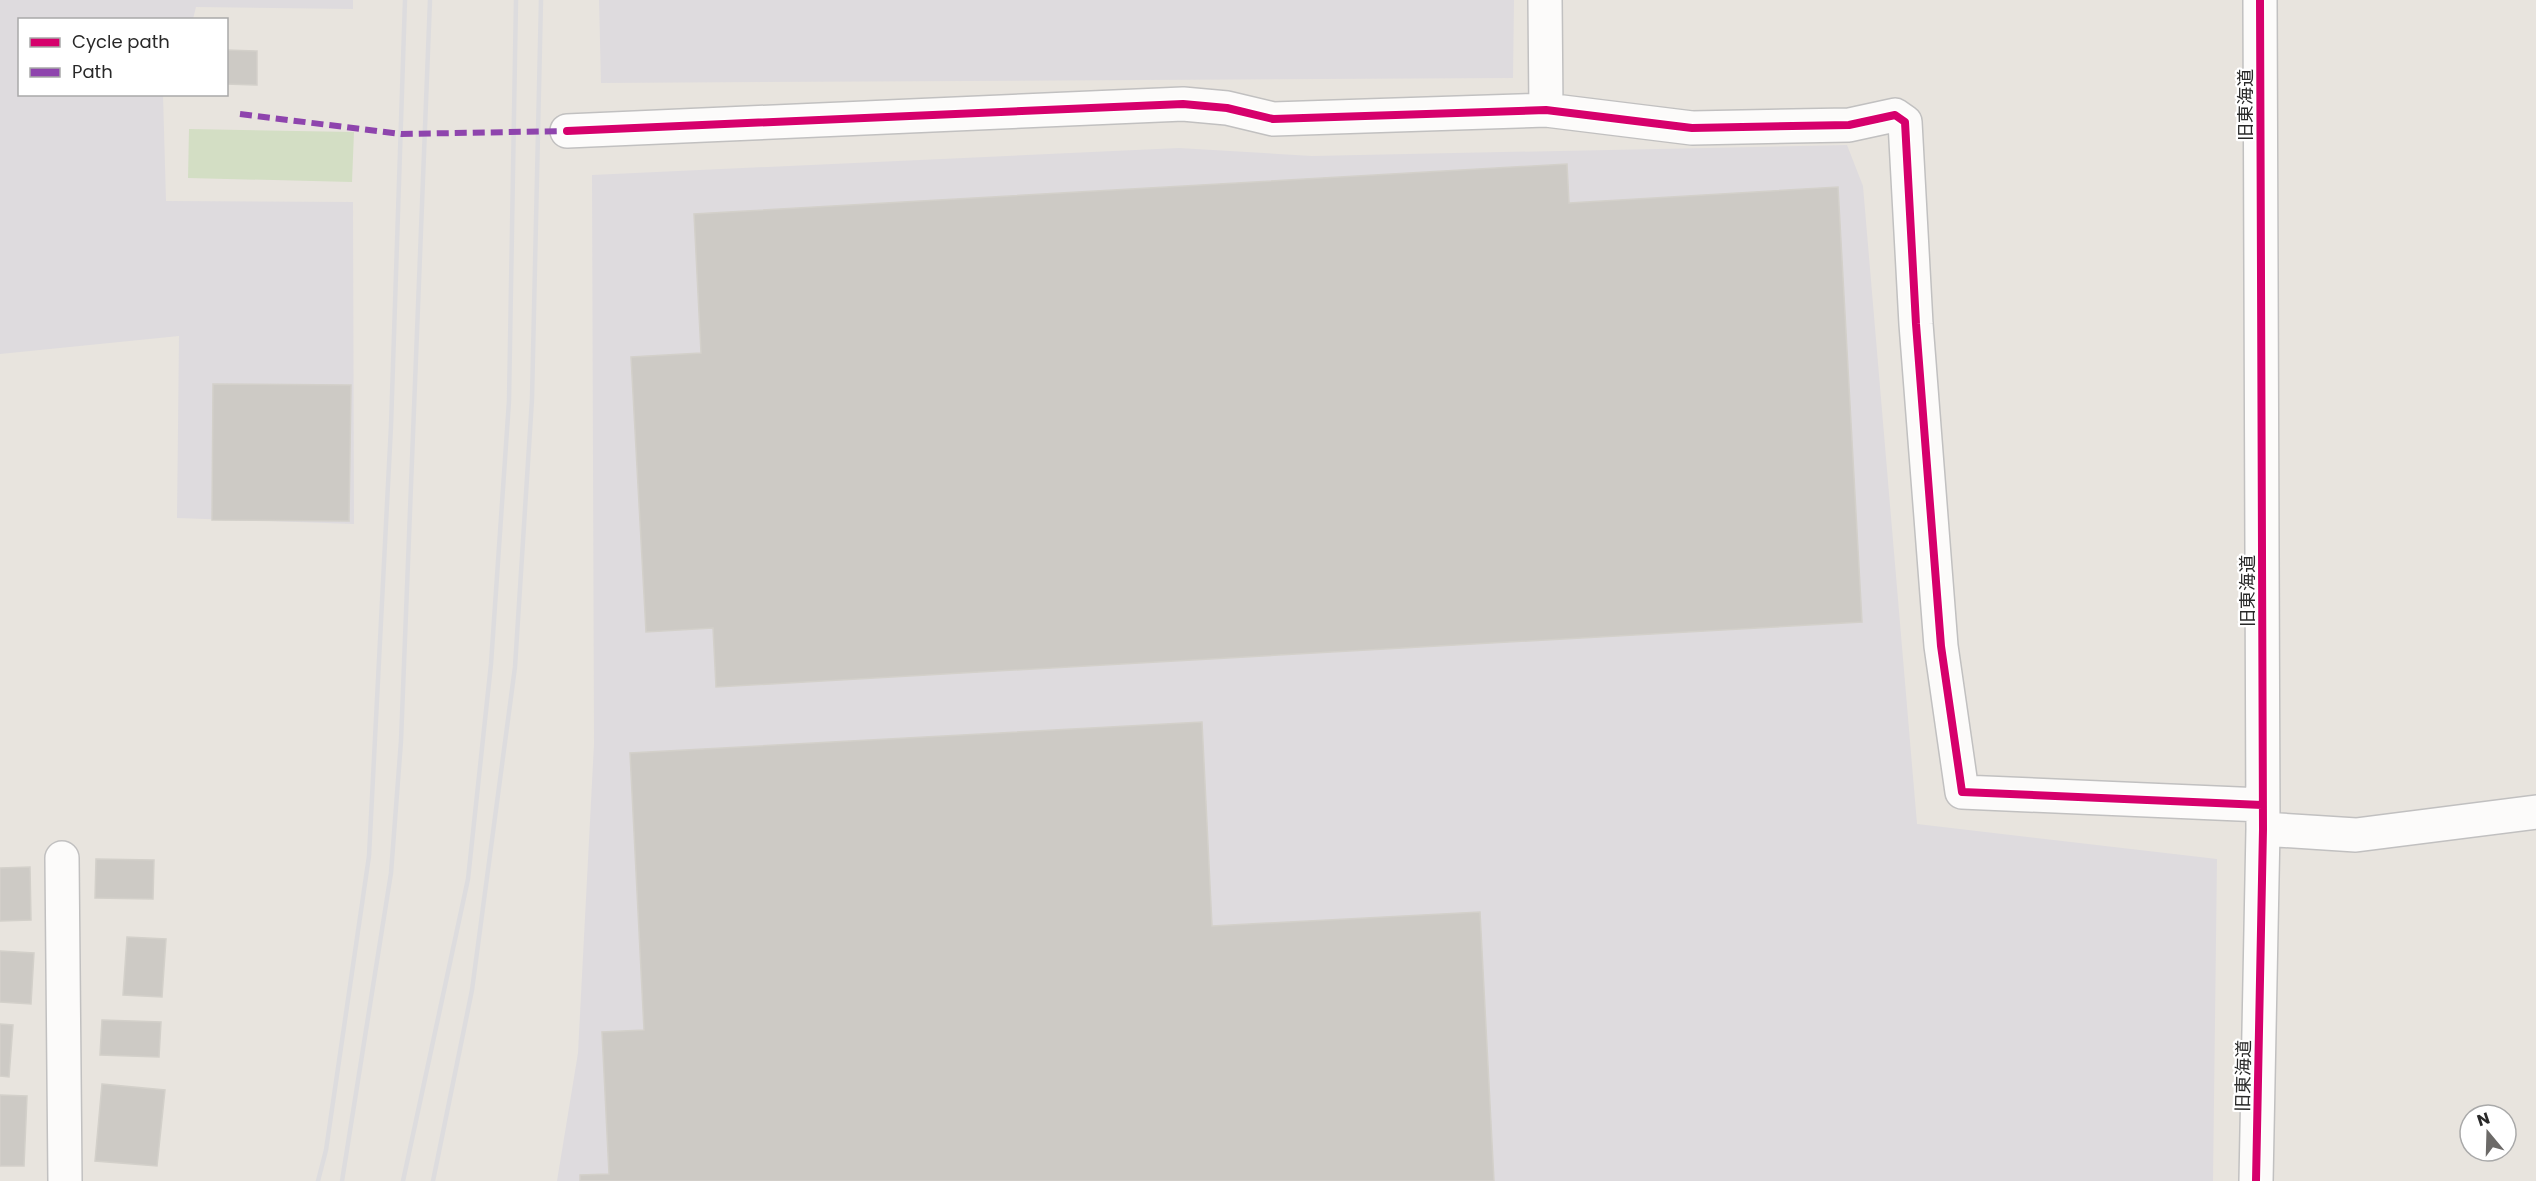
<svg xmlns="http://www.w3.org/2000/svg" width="2536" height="1181" font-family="Poppins,'Noto Sans JP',sans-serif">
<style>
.industrial{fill:#dedbde}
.cemetery{fill:#d3dec4}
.building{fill:#cdcac5;stroke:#d3d0ca;stroke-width:1.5}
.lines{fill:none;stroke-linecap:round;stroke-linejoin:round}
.minor-casing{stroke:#c1c0c0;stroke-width:36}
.minor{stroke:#fcfbfa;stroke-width:33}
.rail{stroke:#dddcde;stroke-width:4.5}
.quiet{stroke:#8e44ad;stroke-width:6;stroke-dasharray:12 6;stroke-linecap:butt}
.cycleway-casing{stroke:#fff;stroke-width:11}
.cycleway{stroke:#d6006c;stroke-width:8}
.labels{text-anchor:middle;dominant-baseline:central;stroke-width:4.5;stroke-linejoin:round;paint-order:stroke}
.street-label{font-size:18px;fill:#292929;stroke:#fff}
</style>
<rect width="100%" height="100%" fill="#e8e4de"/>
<path class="industrial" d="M0 0H353V9L196 7 193 19 20 20V94L163 95 166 201 353 202 354 524 177 518 179 336 0 354Z
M599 0H1514L1513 78 601 83Z
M1847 145 1863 186 1917 824 2217 859 2213 1181H557L578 1053 594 744 592 175 1179 148 1312 156Z"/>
<path class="cemetery" d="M189 129 354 132 352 182 188 178Z"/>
<path class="building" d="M226 50 257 51V85L226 84Z
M1567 164 1569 203 1838 187 1862 622 716 687 713 628 646 632 631 357 701 353 694 214Z
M213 384 351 385 349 521 212 520Z
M1202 722 1212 926 1480 912 1494 1181H580V1175L609 1174 602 1032 644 1030 630 753Z
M96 859 154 860 153 899 95 898Z
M30 867 31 920 0 921V868Z
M127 937 166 939 162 997 123 995Z
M0 951 34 953 31 1004 0 1002Z
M102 1020 161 1022 159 1057 100 1055Z
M0 1024 13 1025 9 1077 0 1076Z
M102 1084 165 1090 157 1166 95 1161Z
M0 1095 27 1096 24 1166H0Z"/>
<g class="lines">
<g class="minor-casing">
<path id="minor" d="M1545 0 1546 110
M567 131 1183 104 1227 108 1273 119 1546 110 1692 128 1849 125 1895 115 1905 122 1916 324 1941 646 1962 792 2262 805
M2263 829 2356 835 2536 812
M62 858 65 1181
M2256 1181 2263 829 2260 0"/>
</g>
<use href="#minor" class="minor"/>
<path class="rail" d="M318 1181 326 1150 369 856 391 426 405 0
M342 1181 391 873 401 741 430 0
M403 1181 468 879 491 664 509 401 516 0
M433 1181 472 990 515 667 532 399 541 0"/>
<path class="quiet" d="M240 114 401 134 567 131"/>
<g class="cycleway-casing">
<path id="cycleway" d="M567 131 1183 104 1227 108 1273 119 1546 110 1692 128 1849 125 1895 115 1905 122 1916 324 1941 646 1962 792 2262 805
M2256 1181 2263 829 2260 0"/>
</g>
<use href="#cycleway" class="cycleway"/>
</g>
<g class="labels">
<g class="street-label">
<text transform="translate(2245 105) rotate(-90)">旧東海道</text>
<text transform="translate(2247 591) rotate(-90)">旧東海道</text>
<text transform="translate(2243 1076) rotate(-89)">旧東海道</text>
</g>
</g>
<rect x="18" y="18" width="210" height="78" fill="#ffffff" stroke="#a9a9a9" stroke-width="1.5"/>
<rect x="30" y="38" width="30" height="9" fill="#d6006c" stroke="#a9a9a9" stroke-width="1.5"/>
<text x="72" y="48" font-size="18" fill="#292929">Cycle path</text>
<rect x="30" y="68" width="30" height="9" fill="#8e44ad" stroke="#a9a9a9" stroke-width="1.5"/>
<text x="72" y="78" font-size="18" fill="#292929">Path</text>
<g transform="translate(2488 1133) rotate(341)"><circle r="28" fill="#ffffff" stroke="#a9a9a9" stroke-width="1.5"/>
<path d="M0-4.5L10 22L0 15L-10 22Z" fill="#6c6a68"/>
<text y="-9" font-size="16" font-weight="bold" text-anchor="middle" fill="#292929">N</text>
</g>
</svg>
